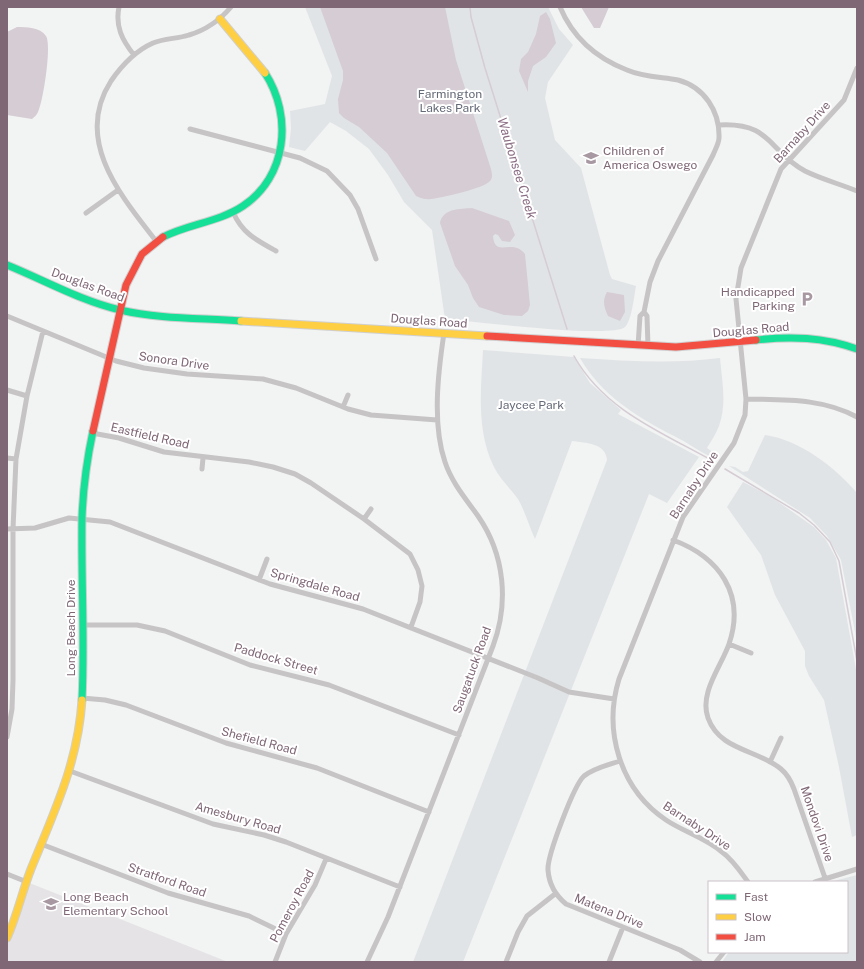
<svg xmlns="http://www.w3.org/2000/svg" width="864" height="969" font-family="'Public Sans',sans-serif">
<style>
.built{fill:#e5e3e5}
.green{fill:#e1e4e6}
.water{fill:#d5ccd4}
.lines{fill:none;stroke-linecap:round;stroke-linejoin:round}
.stream{stroke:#d5ccd4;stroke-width:1.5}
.fast-casing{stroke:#d0cfd0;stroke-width:9}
.slow-casing{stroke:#d0cfd0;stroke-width:9}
.jam-casing{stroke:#d0cfd0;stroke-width:9}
.street{stroke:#c7c4c6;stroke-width:5}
.fast{stroke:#16e098;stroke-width:7}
.slow{stroke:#ffcf43;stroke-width:7}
.jam{stroke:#f24e42;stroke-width:7}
.labels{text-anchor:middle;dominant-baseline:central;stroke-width:4;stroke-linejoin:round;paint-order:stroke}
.park-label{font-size:12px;fill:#656a77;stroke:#fff}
.street-label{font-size:12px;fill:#7f6776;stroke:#fff}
.poi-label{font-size:12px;fill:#7f6776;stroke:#fff;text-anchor:start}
.water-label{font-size:13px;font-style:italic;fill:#8a6d83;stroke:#fff}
</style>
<rect width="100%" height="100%" fill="#f2f3f3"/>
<path class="built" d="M27 882 228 962H7V938Z"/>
<path class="green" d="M305 7H548L559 29 573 45 548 82 545 98 555 140 581 168 610 275 612 279 636 286C634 296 632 320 625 327 612 339 471 321 445 319L432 230 404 202 388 175 369 149 346 131 330 122 305 151 289 147 291 128 290 111 325 104 332 76Z
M483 350 574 357 590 383 621 410 618 414 699 457 667 503 649 494 463 962H413L607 460C606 443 586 443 572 441L535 539C529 526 525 511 518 499 510 488 500 479 494 467 476 430 481 390 483 350Z
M580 358C627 361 674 364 720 358 722 381 727 404 719 426 716 434 711 441 707 448L714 453 713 457H711C698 451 687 442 674 436 637 417 601 395 580 358Z
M765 435C800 440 835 467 857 493V642L841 560 827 536 810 518 729 466 735 467 743 472 748 471Z
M743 482 770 496 814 527 826 540 836 558 857 675V835L852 837 839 767 824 700 809 676 805 666V651L775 595 761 555 727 507Z
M857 875V962H722L729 952H847V882H830Z"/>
<path class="water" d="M320 7H445L456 60 491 169C492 173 493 178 490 181 485 188 441 198 431 199 425 200 421 198 416 196L387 153 359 127 344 118 339 113 338 99 343 80V71Z
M581 7H609L600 28H594Z
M546 12 550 19 556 43 546 57 533 66 528 81V92L519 71 521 59 528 52 536 34 540 16Z
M17 27C26 27 40 27 46 36 52 45 43 102 38 112 37 115 34 117 32 119L7 115V32Z
M472 208 509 221 515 235 510 242 502 241 498 235 495 234 493 236C495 259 512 237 525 254L530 305 528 311 522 316 504 315 479 307 473 298 468 285 455 266 440 223C443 208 460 209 472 208Z
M607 292 624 295 625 312 620 321 608 316C604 307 602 301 607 292Z"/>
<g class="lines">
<path class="stream" d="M470 7 471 17 485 68 567 329
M574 356C604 410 661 432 713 461
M725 469 799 513 814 525 830 542 839 561 857 661"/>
<g class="fast-casing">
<path id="fast" d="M163 237C188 224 219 222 243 206 287 177 293 116 265 73
M7 265C44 280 81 301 120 310 159 319 201 318 241 321
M756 340C791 336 823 337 857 349
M82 700C85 640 81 579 82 518 83 489 87 459 93 431"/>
</g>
<g class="slow-casing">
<path id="slow" d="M220 19 265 73
M241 321 487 336
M7 938C17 916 22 892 31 869 54 812 78 763 82 700"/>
</g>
<g class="jam-casing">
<path id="jam" d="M487 336 676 347 756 340
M93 431 126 285 142 254 163 237"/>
</g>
<path class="street" d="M119 7C115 26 122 40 134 55
M560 7C573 38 596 58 627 70 643 77 661 77 678 80 704 87 720 111 719 138 719 143 715 150 713 155L658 261 650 282 644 312 640 316 638 346
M719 125C772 122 768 151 805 171 821 179 840 184 857 191
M190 129 300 158 327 171 350 195 358 209 376 259
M233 212C242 233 256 240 276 251
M86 213 118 190
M156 241C121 196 73 140 111 81 122 65 135 51 153 43 165 38 177 39 189 35 206 30 220 20 231 7
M644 312 647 316 648 346
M7 316 116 361 144 368 187 374 263 379 296 388 348 409 371 415 437 420
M7 390 27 396
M746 399C785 400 822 398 857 417
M343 407 348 395
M92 433 119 438 164 452 249 462 273 467 295 474 311 483 364 519 410 554 418 570 422 586 420 602 411 627
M7 458 16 459
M202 469 203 458
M364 519 371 509
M7 529 35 528 69 518 110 522 270 584 363 609 538 678 569 692 614 699
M673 540C719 557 746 594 729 644 721 667 699 693 708 718 720 751 757 749 781 769 787 774 791 781 794 789L825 878
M259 580 267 559
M83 625H137L165 631 250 665 329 685 459 735
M729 644 751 653
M82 698 105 700 126 705 226 743 317 768 429 812
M7 737 12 709 13 680V529L16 459 27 396 43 331
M620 761C608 765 594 768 584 776 574 785 547 856 548 870 549 884 555 895 566 904L680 950 700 962
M770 762 781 738
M70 771 213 824 264 835 286 842 400 887
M41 844 168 893 249 916 286 934
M7 874 27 882
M748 882C740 871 733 860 722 852 706 838 684 832 666 820 620 789 603 731 619 679L683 517 734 443 745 415 746 399 736 299 741 268 781 169 844 100 857 68
M815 882 857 869
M275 962 286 934 315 885 326 859
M367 962 388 917 493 646C509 603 505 555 478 516 466 499 452 483 445 462 432 424 438 373 444 333
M506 962 518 932 527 916 555 894
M609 962 623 927
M716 962 724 952"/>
<use href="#fast" class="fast"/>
<use href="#slow" class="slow"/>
<use href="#jam" class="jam"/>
</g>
<defs>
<g id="school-bare" transform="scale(1.2)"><path d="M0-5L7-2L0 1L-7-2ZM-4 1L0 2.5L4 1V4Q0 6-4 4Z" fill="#a798a2" stroke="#fff" stroke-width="2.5" paint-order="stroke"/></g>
<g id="parking-bare" transform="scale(1.2)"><path d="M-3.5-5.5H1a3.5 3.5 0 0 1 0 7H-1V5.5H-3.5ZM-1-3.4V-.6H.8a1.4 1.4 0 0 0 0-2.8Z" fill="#a798a2" stroke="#fff" stroke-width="2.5" paint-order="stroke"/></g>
</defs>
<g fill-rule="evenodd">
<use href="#school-bare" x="591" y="158"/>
<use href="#parking-bare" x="807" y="299"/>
<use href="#school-bare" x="51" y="904"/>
</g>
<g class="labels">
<g class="park-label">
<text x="450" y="94">Farmington<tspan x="450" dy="14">Lakes Park</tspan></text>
<text x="531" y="405">Jaycee Park</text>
</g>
<g class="street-label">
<text transform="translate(802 132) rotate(-48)">Barnaby Drive</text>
<text transform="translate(88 285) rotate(20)">Douglas Road</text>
<text transform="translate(429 321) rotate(4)">Douglas Road</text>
<text transform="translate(751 330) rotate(-5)">Douglas Road</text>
<text transform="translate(174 361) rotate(8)">Sonora Drive</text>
<text transform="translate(150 436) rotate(13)">Eastfield Road</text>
<text transform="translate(694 485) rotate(-57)">Barnaby Drive</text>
<text transform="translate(315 585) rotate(16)">Springdale Road</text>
<text transform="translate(71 628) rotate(-90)">Long Beach Drive</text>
<text transform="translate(276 659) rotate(16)">Paddock Street</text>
<text transform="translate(472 670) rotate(-70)">Saugatuck Road</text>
<text transform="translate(259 741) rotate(15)">Shefield Road</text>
<text transform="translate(238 818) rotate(16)">Amesbury Road</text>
<text transform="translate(817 824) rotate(71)">Mondovi Drive</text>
<text transform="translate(697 826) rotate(33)">Barnaby Drive</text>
<text transform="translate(167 880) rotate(19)">Stratford Road</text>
<text transform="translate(292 906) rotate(-62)">Pomeroy Road</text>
<text transform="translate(609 911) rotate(22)">Matena Drive</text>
</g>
<g class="poi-label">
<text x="603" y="151">Children of<tspan x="603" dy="14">America Oswego</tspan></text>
<text x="795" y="292" text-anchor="end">Handicapped<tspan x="795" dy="14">Parking</tspan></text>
<text x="63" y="897">Long Beach<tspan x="63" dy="14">Elementary School</tspan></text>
</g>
<g class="water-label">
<text transform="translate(517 168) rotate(73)">Waubonsee Creek</text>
</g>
</g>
<rect width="864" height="969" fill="none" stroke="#7f6776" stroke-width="16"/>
<rect x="708" y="881" width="140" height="72" fill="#ffffff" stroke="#ccc2c8"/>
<rect x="716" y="894" width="20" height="6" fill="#16e098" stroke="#ccc2c8"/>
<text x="744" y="901" font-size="12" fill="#7f6776">Fast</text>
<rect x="716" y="914" width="20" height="6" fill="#ffcf43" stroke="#ccc2c8"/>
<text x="744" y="921" font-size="12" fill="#7f6776">Slow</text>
<rect x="716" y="934" width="20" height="6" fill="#f24e42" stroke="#ccc2c8"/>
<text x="744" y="941" font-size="12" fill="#7f6776">Jam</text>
</svg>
